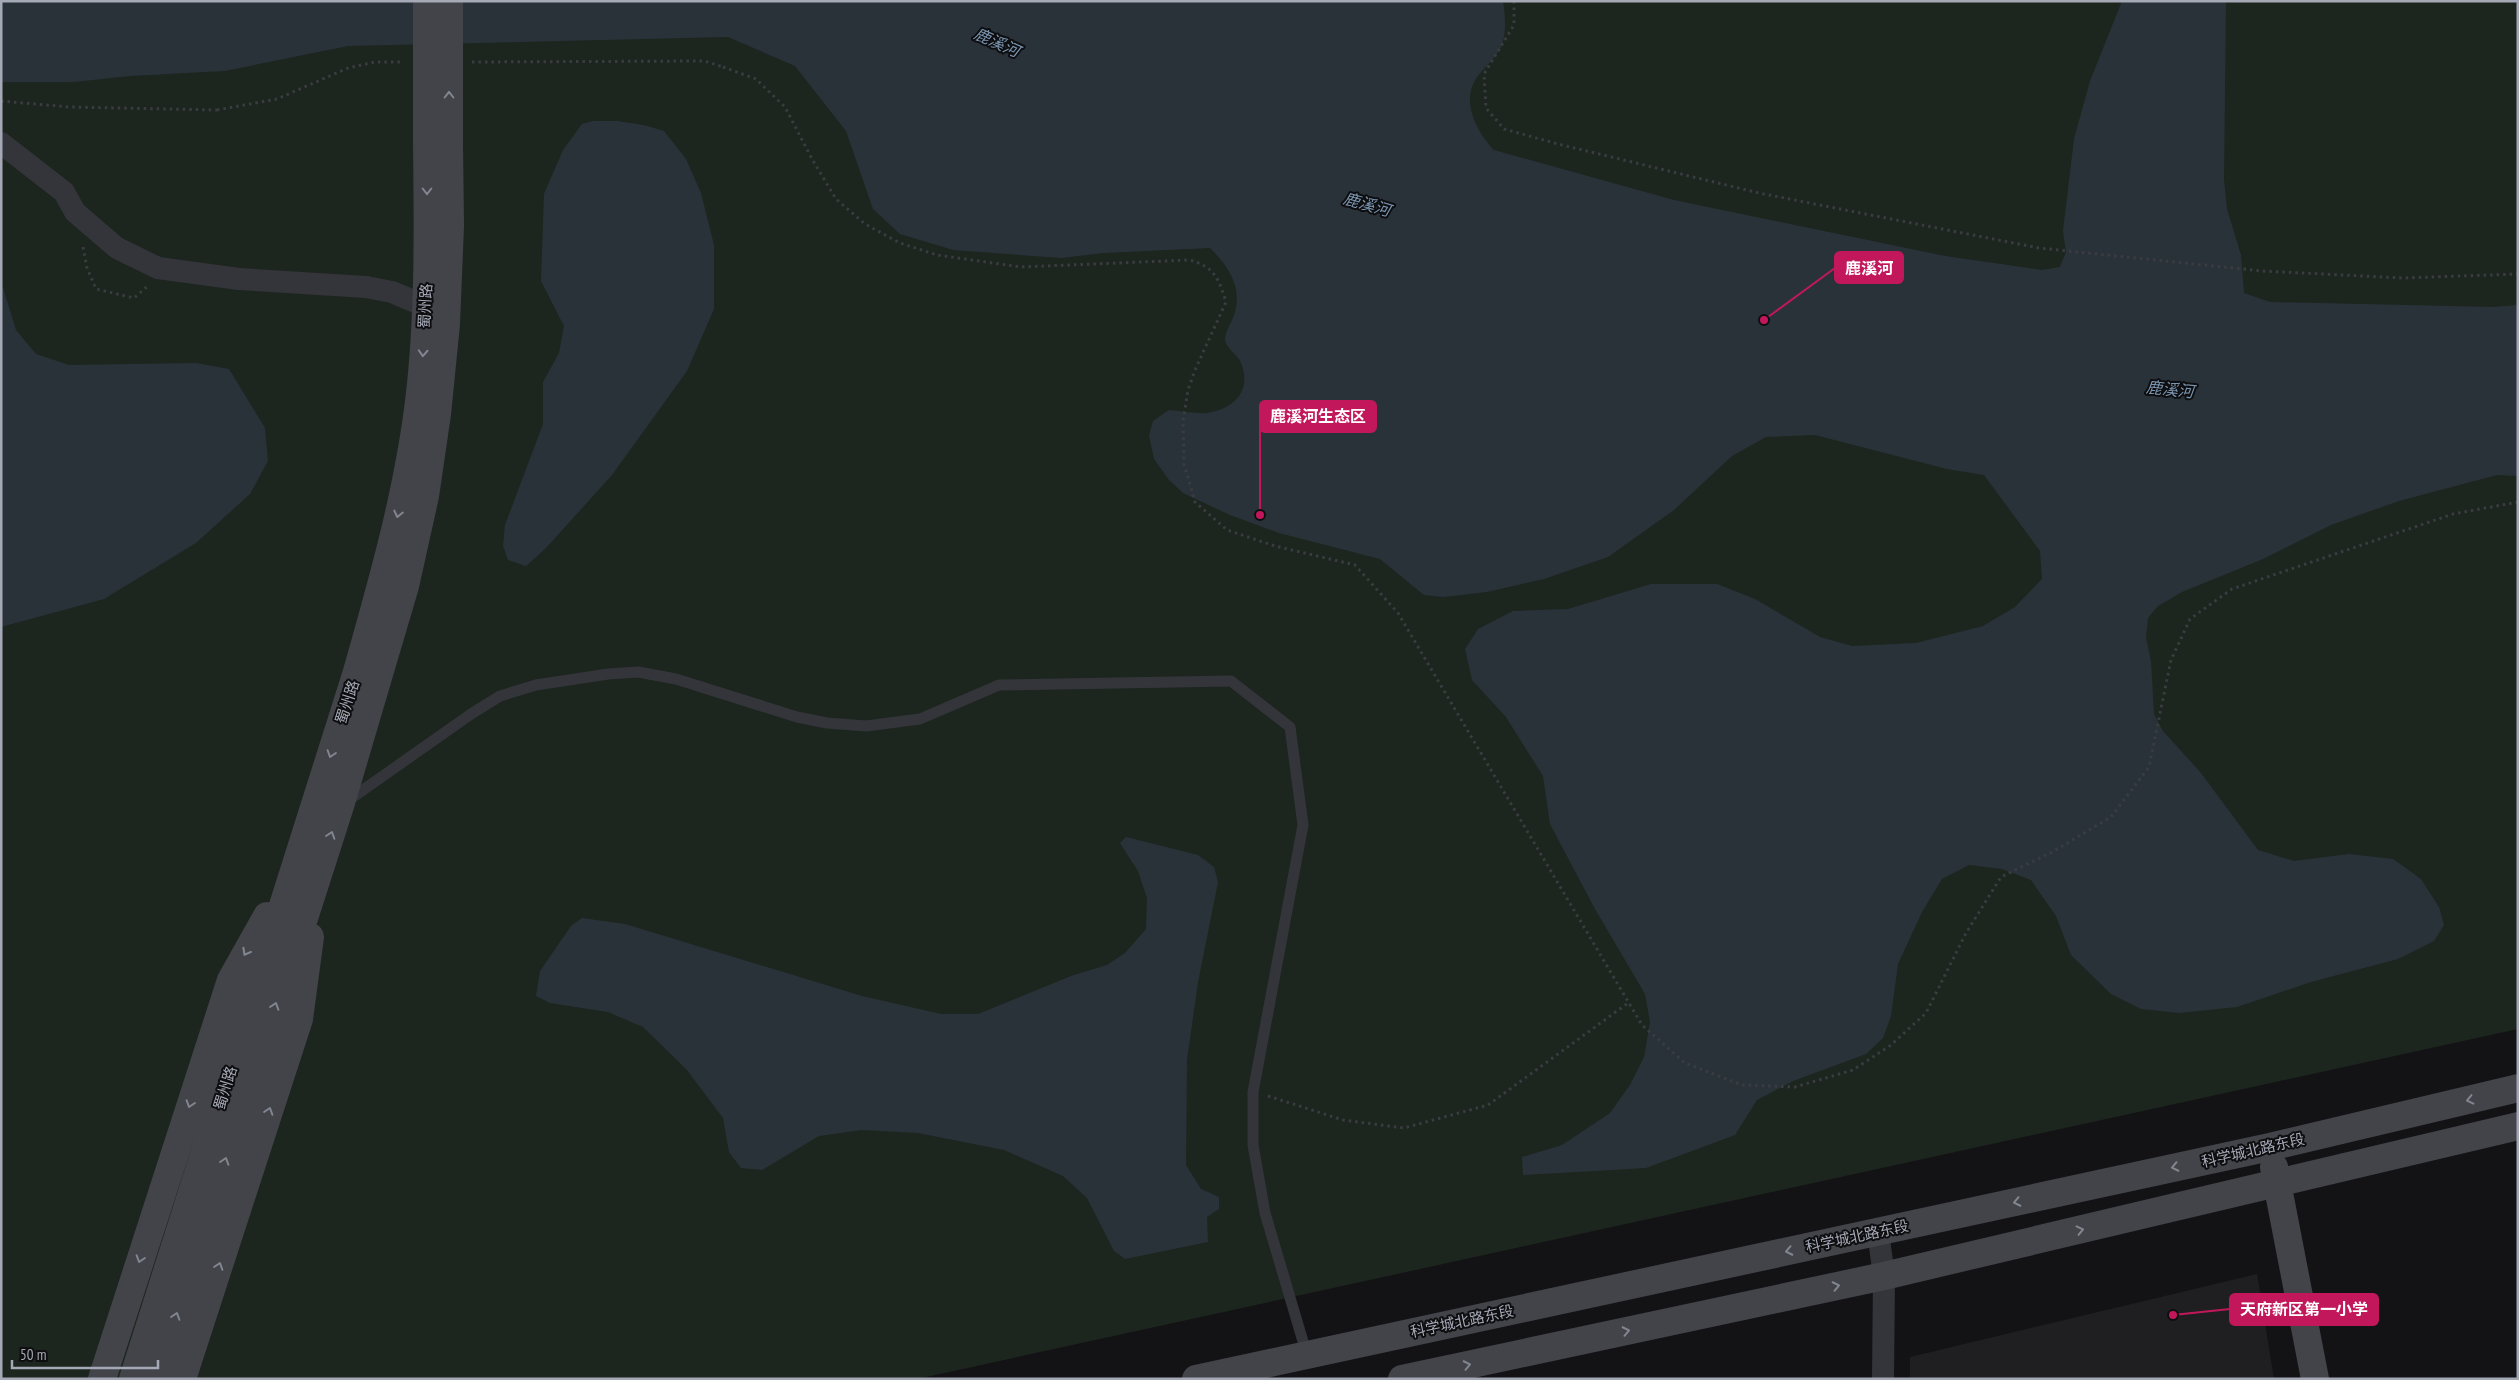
<svg xmlns="http://www.w3.org/2000/svg" width="2519" height="1380" font-family="'PT Sans Narrow','Noto Sans SC',sans-serif">
<style>
.built{fill:#1f1f22}
.green{fill:#1d251f}
.water{fill:#2a3239}
.lines{fill:none;stroke-linecap:round;stroke-linejoin:round}
.path{stroke:#3a3c41;stroke-width:3;stroke-dasharray:2.5 4;stroke-linecap:butt}
.lane{stroke:#34353a;stroke-width:11}
.street{stroke:#34353a;stroke-width:22}
.secondary{stroke:#42444a;stroke-width:28}
.path-bridge{stroke:#3a3c41;stroke-width:3;stroke-dasharray:2.5 4;stroke-linecap:butt}
.street-bridge{stroke:#34353a;stroke-width:22}
.secondary-bridge{stroke:#42444a;stroke-width:28}
.oneway{stroke:#828690}
.labels{text-anchor:middle;dominant-baseline:central;stroke-width:4;stroke-linejoin:round;paint-order:stroke}
.street-label{font-size:15px;fill:#a5a9b6;stroke:#0e0e10}
.water-label{font-size:16px;font-style:italic;fill:#7b96b1;stroke:#0e0e10}
.leader{fill:none;stroke:#c2185b;stroke-width:2}
.callout-dot{fill:#c2185b;stroke:#0e0e10;stroke-width:2}
.callout{fill:#c2185b;stroke:#c2185b;stroke-width:2}
.callout-label{font-size:16px;text-anchor:middle;font-weight:bold;fill:#fff}
</style>
<rect width="100%" height="100%" fill="#131315"/>
<path class="built" d="M2257 1274 2274 1379H1910V1357Z"/>
<path class="green" d="M1 1H2518V1029L917 1379H1Z"/>
<path class="water" d="M1 1H1503C1505 16 1507 33 1501 47 1496 58 1484 68 1477 77 1460 101 1477 132 1494 150L1674 200 1945 256 2042 270 2060 267 2066 252 2063 231 2074 139 2090 81 2122 1H2226L2224 180 2227 209 2241 255 2244 293 2270 302 2493 307 2518 305V476L2497 475 2399 501 2331 525 2263 559 2182 592 2158 606 2148 618 2146 638 2151 661 2154 714 2163 731 2201 773 2258 850 2294 861 2349 854 2393 859 2421 879 2439 907 2444 925 2434 941 2398 959 2311 982 2237 1007 2179 1013 2141 1009 2111 994 2071 955 2056 916 2031 880 2002 869 1969 865 1942 879 1922 912 1898 964 1891 1016 1883 1038 1866 1054 1793 1081 1757 1100 1735 1135 1646 1168 1523 1175 1522 1157 1562 1145 1610 1113 1630 1085 1644 1057 1650 1022 1645 994 1595 909 1550 824 1543 776 1506 717 1472 680 1465 649 1478 629 1513 611 1568 609 1651 584H1717L1755 599 1820 637 1852 646 1916 643 1983 626 2015 607 2042 579 2040 551 1984 475 1947 469 1815 435 1766 437 1732 456 1674 510 1608 557 1544 579 1487 592 1443 597 1424 595 1380 559 1279 533 1230 515 1183 493 1169 480 1154 459 1149 435 1153 421 1169 410C1181 411 1195 414 1207 413 1235 409 1252 390 1241 363 1238 354 1225 349 1225 338 1226 330 1233 320 1235 312 1242 286 1228 266 1210 248L1104 253 1061 258 953 250 900 234 873 209 846 131 795 66 728 37 348 46 225 71 130 76 74 82H1Z
M593 121H617L644 125 664 131 686 159 701 193 714 245V309L687 371 612 475 546 548 526 566 508 560 503 546 505 525 543 424V382L559 353 564 326 541 281 544 194 563 150 582 124Z
M1 281 16 330 36 354 69 365 196 363 229 369 265 428 268 461 250 494 196 543 104 599 1 627Z
M1126 837 1198 855 1214 867 1218 882 1198 982 1187 1060 1186 1165 1201 1189 1219 1197V1209L1207 1217 1208 1242 1125 1259 1114 1251 1087 1198 1063 1176 1004 1150 918 1133 861 1130 819 1136 762 1170 741 1168 729 1152 723 1118 687 1070 643 1027 608 1012 550 1003 536 996 540 971 571 926 582 918 625 924 862 996 941 1014H978L1071 976 1107 965 1125 953 1146 929 1147 898 1138 871 1120 843Z"/>
<g class="lines">
<path class="path" d="M1514 1V25L1484 74 1486 108 1504 129 1558 144 1759 193 2039 248 2262 271 2403 278 2518 274
M723 67 756 79 785 107 812 159 836 199 865 224 900 243 937 255 1021 267 1189 260C1214 266 1219 279 1226 302L1195 370 1188 390 1183 421 1184 464 1195 502 1227 530 1275 546 1355 565 1398 613 1642 1025 1685 1063 1742 1085 1795 1087 1853 1070 1891 1045 1926 1013 1966 933 2001 877 2054 851 2111 817 2149 767 2171 660 2190 619 2232 589 2453 514 2518 502
M1 101 69 107 217 110
M83 247 87 268 96 289 134 298 149 285
M1268 1096 1343 1120 1404 1128 1488 1105 1628 1003"/>
<path class="lane" d="M346 802 471 714 500 696 536 685 608 674 638 672 676 679 797 717 827 723 866 726 920 719 999 685 1231 681 1290 727 1303 825 1253 1092V1145L1265 1213 1307 1355"/>
<path class="street" d="M1 143 64 192 75 212 117 248 158 268 239 279
M366 287 392 292 425 306
M1878 1232 1884 1276 1883 1379"/>
<path class="secondary" d="M2274 1167 2315 1379
M102 1379 231 980 267 916
M133 1379 356 675C383 580 411 483 421 384 429 304 428 223 427 142
M156 1379 340 806 405 586 425 496 437 414 446 324 450 226 449 144
M182 1379 299 1019 310 937
M1196 1379 2270 1147 2518 1088
M1402 1379 1884 1276 2518 1126"/>
<path class="path-bridge" d="M472 62 705 61 723 67
M217 110 277 99 348 68 375 62H404"/>
<path class="street-bridge" d="M239 279 366 287"/>
<path class="secondary-bridge" d="M427 142V1
M449 144V1"/>
</g>
<defs><path id="oneway-chevron" d="M-2-3.5L2.5 0L-2 3.5" fill="none" stroke-width="1.6" stroke-linecap="round" stroke-linejoin="round" transform="scale(1.25)"/></defs>
<g class="oneway">
<use href="#oneway-chevron" transform="translate(449 95) rotate(-90)"/>
<use href="#oneway-chevron" transform="translate(427 191) rotate(90)"/>
<use href="#oneway-chevron" transform="translate(423 353) rotate(93)"/>
<use href="#oneway-chevron" transform="translate(398 514) rotate(103)"/>
<use href="#oneway-chevron" transform="translate(331 754) rotate(108)"/>
<use href="#oneway-chevron" transform="translate(331 835) rotate(-72)"/>
<use href="#oneway-chevron" transform="translate(246 952) rotate(119)"/>
<use href="#oneway-chevron" transform="translate(275 1006) rotate(-72)"/>
<use href="#oneway-chevron" transform="translate(2470 1100) rotate(167)"/>
<use href="#oneway-chevron" transform="translate(190 1104) rotate(108)"/>
<use href="#oneway-chevron" transform="translate(269 1111) rotate(-72)"/>
<use href="#oneway-chevron" transform="translate(225 1161) rotate(-72)"/>
<use href="#oneway-chevron" transform="translate(2175 1167) rotate(168)"/>
<use href="#oneway-chevron" transform="translate(2017 1202) rotate(168)"/>
<use href="#oneway-chevron" transform="translate(2080 1230) rotate(-13)"/>
<use href="#oneway-chevron" transform="translate(1789 1251) rotate(168)"/>
<use href="#oneway-chevron" transform="translate(140 1259) rotate(108)"/>
<use href="#oneway-chevron" transform="translate(219 1266) rotate(-72)"/>
<use href="#oneway-chevron" transform="translate(1836 1286) rotate(-12)"/>
<use href="#oneway-chevron" transform="translate(176 1316) rotate(-72)"/>
<use href="#oneway-chevron" transform="translate(1626 1331) rotate(-12)"/>
<use href="#oneway-chevron" transform="translate(1467 1365) rotate(-12)"/>
</g>
<g class="labels">
<g class="street-label">
<text transform="translate(425 306) rotate(-87)">蜀州路</text>
<text transform="translate(347 702) rotate(-72)">蜀州路</text>
<text transform="translate(225 1088) rotate(-73)">蜀州路</text>
<text transform="translate(2253 1150) rotate(-13)">科学城北路东段</text>
<text transform="translate(1857 1236) rotate(-12)">科学城北路东段</text>
<text transform="translate(1462 1321) rotate(-12)">科学城北路东段</text>
</g>
<g class="water-label">
<text transform="translate(997 42) rotate(24)">鹿溪河</text>
<text transform="translate(1367 204) rotate(16)">鹿溪河</text>
<text transform="translate(2170 389) rotate(6)">鹿溪河</text>
</g>
</g>
<path class="leader" d="M1764 320L1835 268M1260 515L1260 416M2173 1315L2230 1309"/>
<g class="callout-dot">
<circle cx="1764" cy="320" r="5"/>
<circle cx="1260" cy="515" r="5"/>
<circle cx="2173" cy="1315" r="5"/>
</g>
<g class="callout">
<rect x="1835" y="252" width="68" height="31" rx="5"/>
<rect x="1260" y="401" width="116" height="31" rx="5"/>
<rect x="2230" y="1294" width="148" height="31" rx="5"/>
</g>
<g class="callout-label">
<text x="1869" y="274">鹿溪河</text>
<text x="1318" y="422">鹿溪河生态区</text>
<text x="2304" y="1315">天府新区第一小学</text>
</g>
<rect width="2519" height="1380" fill="none" stroke="#a5a9b6" stroke-width="5"/>
<path d="M12 1360v8h146v-8" fill="none" stroke="#a5a9b6" stroke-width="2.5"/>
<text x="20" y="1360" font-size="15" fill="#a5a9b6" stroke="#0e0e10" stroke-width="4" paint-order="stroke">50 m</text>
</svg>
